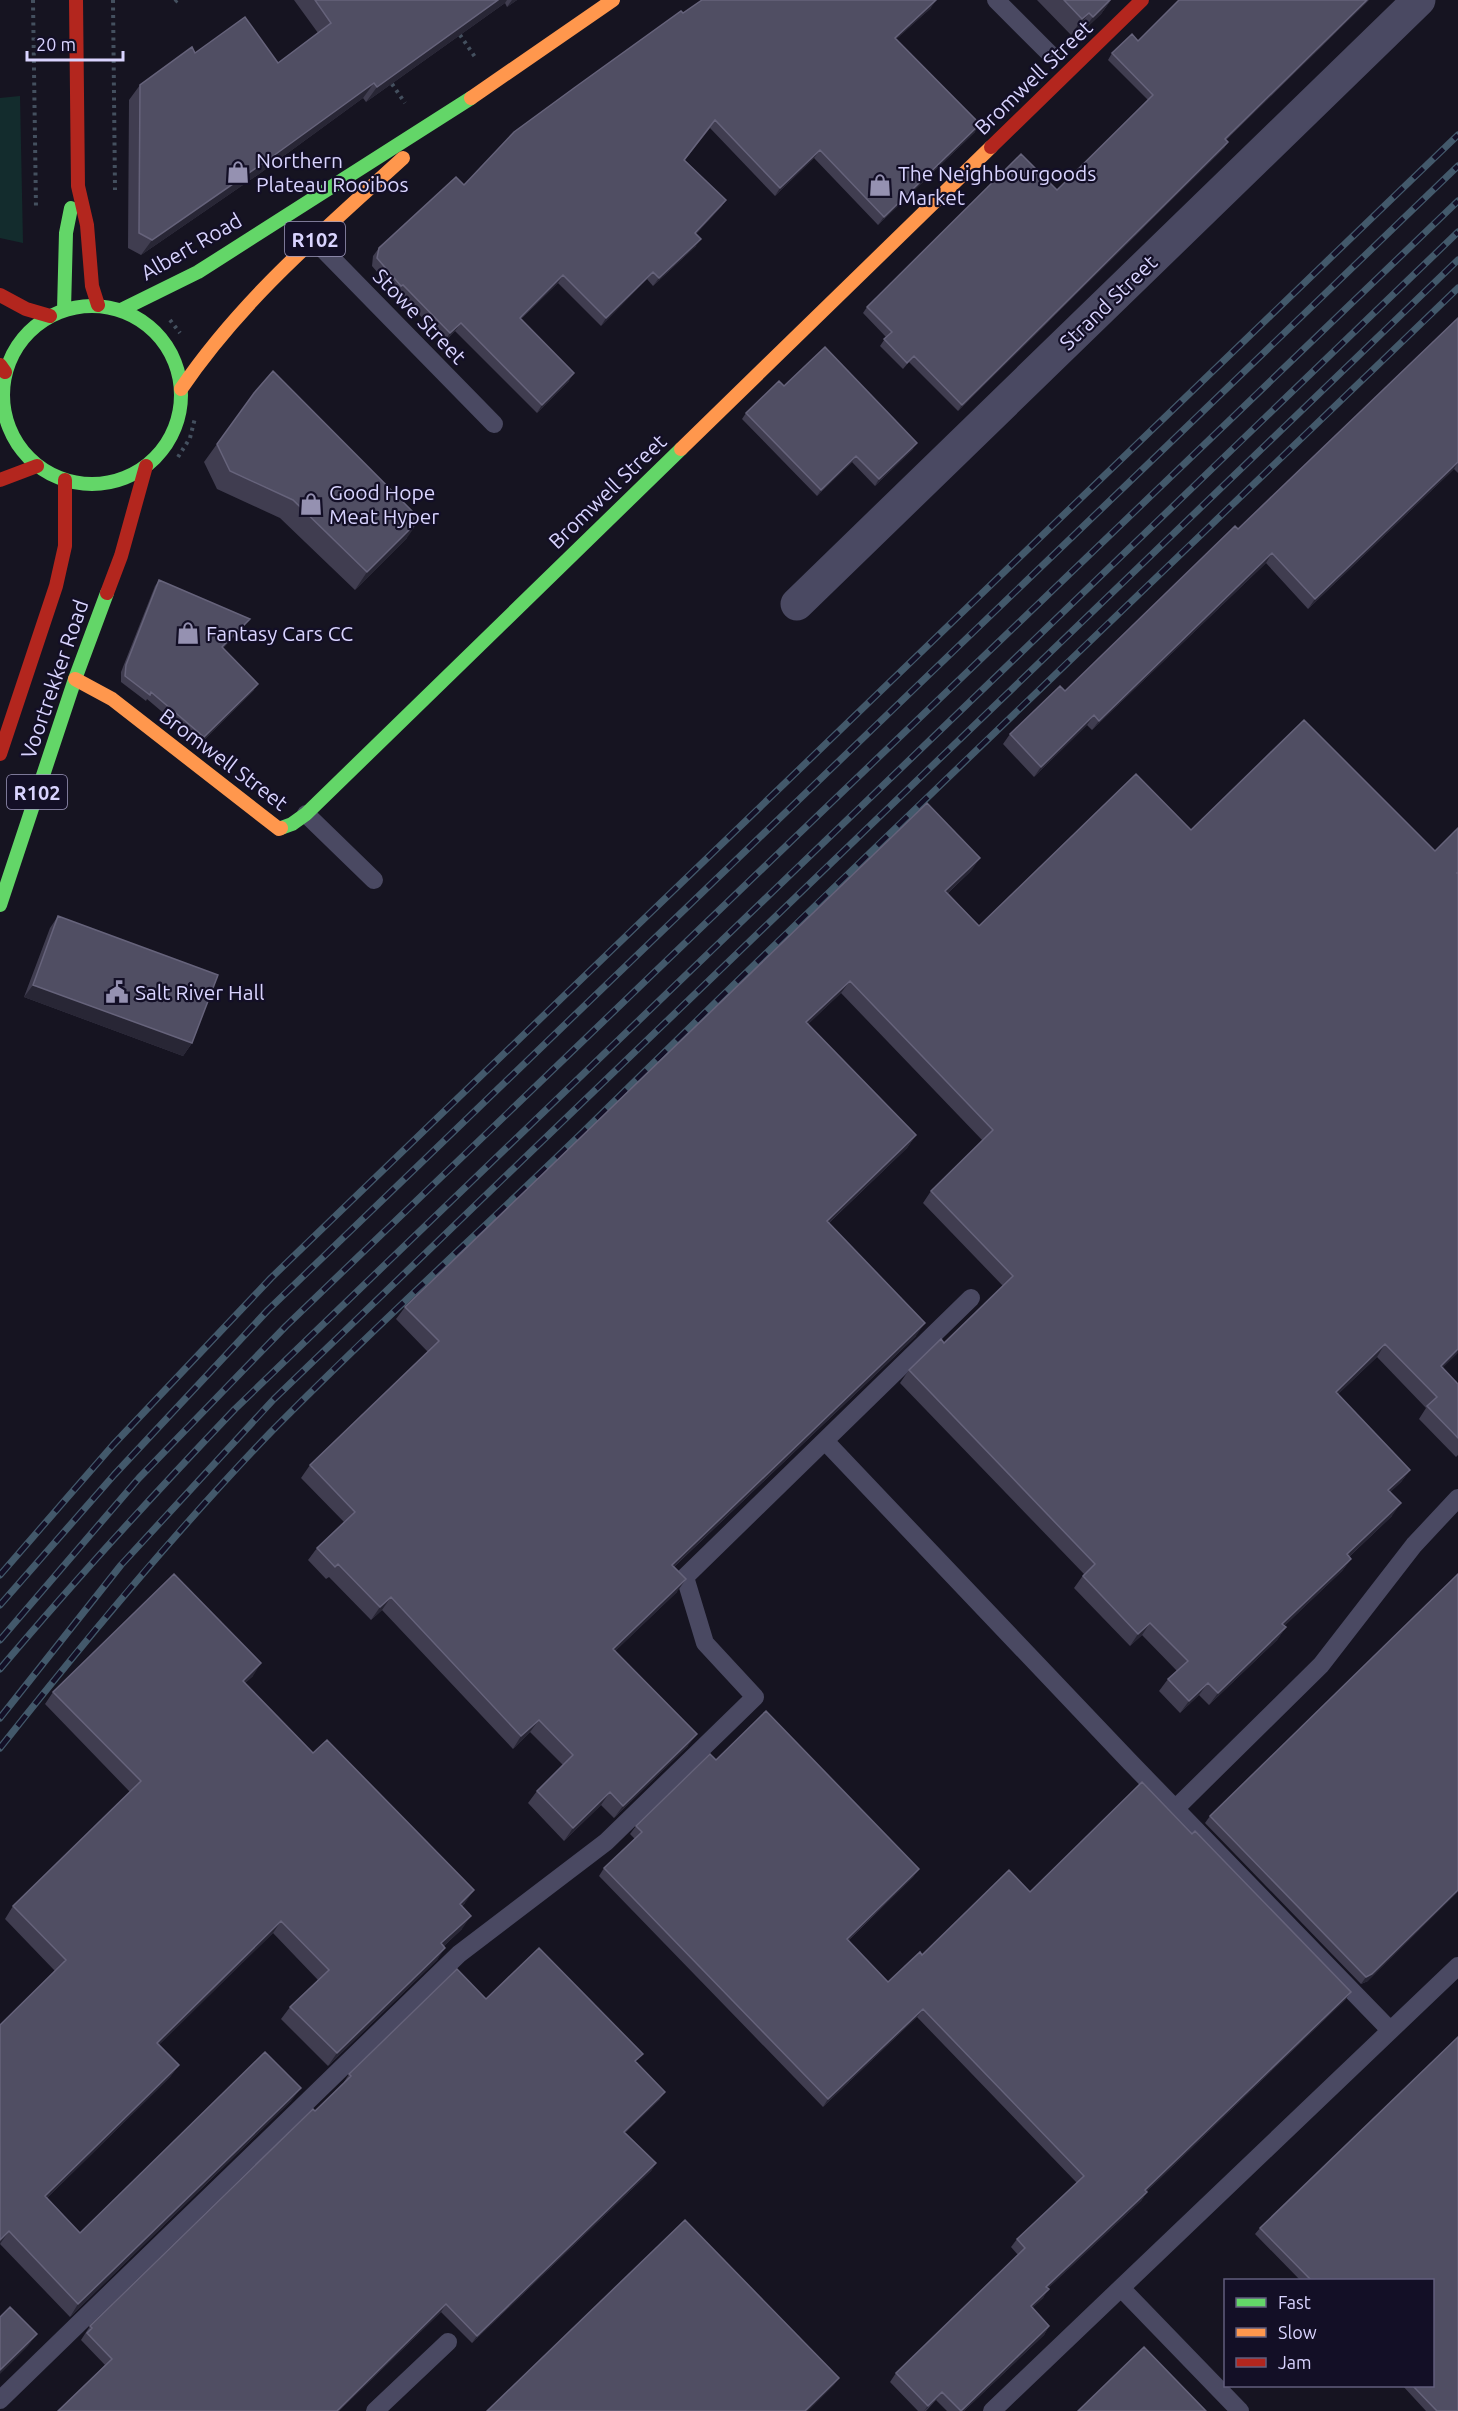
<svg xmlns="http://www.w3.org/2000/svg" width="1458" height="2411" font-family="Ubuntu,sans-serif">
<style>
.green{fill:#132c2d}
.lines{fill:none;stroke-linecap:round;stroke-linejoin:round}
.path{stroke:#44505f;stroke-width:4;stroke-dasharray:3 4.5;stroke-linecap:butt}
.lane{stroke:#4a4962;stroke-width:18}
.street{stroke:#4a4962;stroke-width:33}
.fast{stroke:#63d668;stroke-width:14}
.slow{stroke:#ff974d;stroke-width:14}
.jam{stroke:#b3261e;stroke-width:14}
.rail-casing{stroke:#43596b;stroke-width:7}
.rail{stroke:#130f26;stroke-width:4.5;stroke-dasharray:14;stroke-linecap:butt}
.wall{fill:#403d50}
.shaded-wall{fill:#282635}
.building{fill:#504e63;stroke:#66637b;stroke-width:1.5}
.labels{text-anchor:middle;dominant-baseline:central;stroke-width:4.5;stroke-linejoin:round;paint-order:stroke}
.shield{fill:#130f26;stroke:#9e99be;stroke-width:1.5}
.shield-label{font-size:20px;font-weight:bold;fill:#d9d4ff}
.street-label{font-size:21px;fill:#d9d4ff;stroke:#130f26}
.poi-label{font-size:21px;fill:#d9d4ff;stroke:#130f26;text-anchor:start}
</style>
<rect width="100%" height="100%" fill="#161421"/>
<path class="green" d="M20 96 23 243 0 238V98Z"/>
<g class="lines">
<path class="path" d="M33 0 36 208
M113 0 115 190
M175 2 177 0
M460 35 475 57
M392 84 405 103
M170 320 180 333
M178 457 190 438 195 418"/>
<path class="lane" d="M996 0 1051 55
M314 240 494 424
M306 814 374 880
M825 1441 1130 1762 1390 2030
M1175 1809 1321 1665 1414 1545 1458 1498
M1121 2288 1240 2411
M0 2400 459 1954 606 1842 755 1697 705 1643 685 1577 971 1298
M375 2411 448 2342
M992 2411 1458 1966"/>
<path class="street" d="M797 604 1419 0"/>
<path class="fast" d="M3 395a89 89 0 1 1 178 0a89 89 0 1 1-178 0Z
M64 310 66 233 71 208
M121 310 198 272 471 98
M281 828 292 824 306 814 681 449
M0 905 75 679 107 593"/>
<path class="slow" d="M471 98 613 0
M181 389C242 299 323 231 403 158
M681 449 991 147
M75 679 112 699 279 829 281 828"/>
<path class="jam" d="M76 0 78 186 87 225 92 286 98 305
M991 147 1142 0
M0 295 26 309 50 316
M0 365 5 372
M0 480 37 466
M107 593 121 556 146 466
M0 754 56 586 65 546V480"/>
<g class="rail-casing">
<path id="rail" d="M0 1575 113 1445 271 1278 1458 135
M0 1605 114 1475 268 1310 1458 166
M0 1640 139 1478 286 1326 1458 201
M0 1669C75 1580 154 1494 235 1409L1458 232
M0 1718 121 1565 274 1399 1458 260
M0 1748C86 1639 174 1533 270 1433 372 1329 480 1232 584 1131 873 847 1166 569 1458 288"/>
</g>
<use href="#rail" class="rail"/>
</g>
<path class="wall" d="M294 0H517L507 7 505 3 366 102 363 98 259 174 141 255 128 248 129 100 140 85 195 53 278 63 318 33Z
M1037 0H1111L1101 14 1081 33 1077 29 1071 35Z
M1179 0H1369L1226 140 1228 142 1224 148 958 411 909 362 903 369 880 346 886 337 863 313 867 307 1057 190 1148 100 1108 60 1112 53 1138 41Z
M931 8 896 39 975 132 878 225 814 158 775 196 710 128 685 160 726 200 721 207 696 234V246L653 286 647 279 601 326 558 283 521 319 569 381 537 413 455 331 445 341 398 293 396 294 372 266 373 256 379 248 464 185 683 13Z
M1458 318V473L1454 469 1308 609 1266 563 1092 730 1087 725 1034 777 1003 744 1010 734 1065 691 1238 529Z
M784 386 913 449 875 486 852 462 817 496 742 419 746 413Z
M217 444 407 538 355 590 280 518 217 489 204 462Z
M159 580 245 625 223 648 254 690 200 744 147 699 146 701 121 682V672L155 586Z
M972 870 948 893 979 926 1442 1368 1458 1384V1455L1456 1457 1419 1419 1426 1408 1377 1357 1338 1394 1410 1470 1401 1482 1390 1492 1392 1516 1349 1557 1351 1559 1342 1571 1284 1626 1286 1627 1277 1640 1209 1705 1199 1695 1180 1713 1159 1691 1168 1679 1177 1671 1142 1635 1130 1646 1074 1588 1084 1574 900 1383 909 1370 944 1343 1003 1286 923 1203 931 1191 983 1141 841 993 808 1024 916 1135 907 1148 829 1223 916 1336 674 1567 677 1592 615 1651 688 1746 614 1818 601 1805 564 1841 528 1803 537 1791 563 1765 530 1732 513 1749 382 1610 371 1620 329 1577 326 1579 308 1560 317 1548 344 1522 301 1478 310 1465 428 1352 396 1319 405 1307Z
M58 916 192 1043 183 1056 24 997 50 928Z
M1458 1574 1368 1981 1361 1984 1205 1823 1210 1816Z
M253 1676 245 1683 313 1753 465 1903 462 1906V1929L444 1946 437 1960 328 2066 281 2019 290 2007 318 1980 273 1933 159 2044 179 2065 170 2077 47 2198 80 2233 292 2100 70 2317 0 2244 55 1971 5 1919 13 1906 130 1792 45 1704 53 1692Z
M716 1760 919 1869 913 1877 848 1941 888 1982 922 1955 1030 1892 1192 1834 1351 1992 1345 2000 1146 2192H1147L1141 2201 1048 2288 1043 2298 1032 2308 1049 2326 1044 2335 964 2411H947L936 2400 926 2411H918L890 2382 896 2373 1018 2255 1011 2247 1017 2239 1077 2183 917 2017 823 2107 599 1876 604 1868 635 1839 630 1834 636 1826Z
M486 1999 636 2062 660 2099 625 2133 656 2163 651 2171 472 2343 441 2312 339 2411H58L105 2365 81 2340 90 2326 315 2111 345 2082H344L349 2074Z
M1458 2037V2411H1426L1402 2385H1432V2280H1300L1255 2234 1260 2228Z"/>
<path class="shaded-wall" d="M498 0H507L505 3 366 102 377 87Z
M512 0H517L507 7Z
M936 0 931 8 889 46 895 38Z
M1110 0H1111L1101 14 1081 33 1093 17Z
M1367 0H1369L1220 145 1225 139Z
M1089 13 1077 29 1071 35 1082 19Z
M374 83 363 98 259 174 141 255 152 240Z
M980 124 975 132 878 225 884 217Z
M1228 142 1224 148 958 411 962 405Z
M820 150 814 158 775 196 780 188Z
M726 200 721 207 690 240 695 233Z
M701 239 696 246 653 286 659 278Z
M653 272 647 279 601 326 606 318Z
M563 275 558 283 514 325 520 318Z
M461 323 455 331 445 341 450 333Z
M574 373 569 381 537 413 542 405Z
M917 443 913 449 875 486 879 479Z
M856 456 852 462 817 496 821 490Z
M1458 462 1454 469 1308 609 1315 599Z
M420 519 407 538 355 590 367 572Z
M1272 553 1266 563 1092 730 1099 721Z
M250 619 245 625 218 653 222 647Z
M258 684 254 690 200 744 204 737Z
M1094 715 1087 725 1034 777 1041 767Z
M980 858 972 870 937 903 945 891Z
M850 981 841 993 798 1034 806 1022Z
M33 985 192 1043 183 1056 24 997Z
M916 1135 907 1148 818 1233 827 1221Z
M925 1323 916 1336 663 1577 672 1565Z
M1385 1344 1377 1357 1327 1405 1336 1392Z
M1458 1349V1353L1432 1378 1441 1366Z
M1410 1470 1401 1482 1380 1502 1388 1490Z
M1401 1503 1392 1516 1338 1567 1347 1554Z
M1351 1559 1342 1571 1274 1636 1282 1624Z
M686 1579 677 1592 604 1662 613 1649Z
M391 1597 382 1610 371 1620 380 1607Z
M1150 1623 1142 1635 1130 1646 1138 1634Z
M1286 1627 1277 1640 1209 1705 1218 1693Z
M261 1663 253 1676 234 1693 243 1681Z
M1208 1683 1199 1695 1180 1713 1189 1701Z
M539 1720 530 1732 513 1749 521 1736Z
M697 1734 688 1746 614 1818 623 1806Z
M610 1792 601 1805 564 1841 573 1828Z
M919 1869 913 1877 841 1947 847 1939Z
M474 1890 465 1903 451 1917 460 1904Z
M1458 1890V1892L1368 1981 1361 1984 1366 1977Z
M471 1916 462 1929 433 1956 441 1943Z
M281 1921 273 1933 149 2055 157 2043Z
M445 1948 437 1960 328 2066 337 2053Z
M1351 1992 1345 2000 1139 2199 1145 2190Z
M923 2009 917 2017 823 2107 828 2099Z
M179 2065 170 2077 37 2208 45 2196Z
M301 2088 292 2100 70 2317 78 2304Z
M665 2092 660 2099 619 2139 624 2132Z
M656 2163 651 2171 472 2343 477 2336Z
M1147 2192 1141 2201 1041 2295 1046 2287Z
M9 2231 0 2244V2240Z
M1049 2289 1043 2298 1025 2315 1031 2306Z
M446 2304 441 2312 339 2411H337Z
M1049 2326 1044 2335 964 2411H961Z
M37 2334 28 2346 0 2374V2370Z
M839 2378 834 2385 808 2411H805Z
M942 2392 936 2400 924 2411 928 2406Z"/>
<path class="building" d="M315 0H498L377 87 374 83 269 159 152 240 139 233 140 85 192 47 195 53 245 17 278 63 331 23Z
M702 0H936L895 38 980 124 884 217 820 150 780 188 715 120 684 160 726 200 695 233 701 239 659 278 653 272 606 318 563 275 520 318 574 373 542 405 461 323 450 333 403 285 401 286 377 258 379 248 456 177 464 185 514 132 574 88 681 11 683 13Z
M1064 0H1110L1093 17 1089 13 1082 19Z
M1179 0H1367L1225 139 1228 142 962 405 914 356 907 363 884 339 892 332 867 307 1021 154 1057 190 1153 95 1112 53 1132 34 1138 41Z
M1458 318V462L1315 599 1272 553 1099 721 1094 715 1041 767 1010 734 1060 686 1065 691 1235 526 1238 529Z
M825 347 917 443 879 479 856 456 821 490 746 413 779 381 784 386Z
M273 371 420 519 367 572 293 500 230 471 217 444 254 393Z
M159 580 250 619 222 647 258 684 204 737 151 692 150 695 125 676 126 665Z
M1304 720 1435 851 1458 828V872L1457 873 1458 874V1349L1441 1366 1458 1384V1438L1427 1406 1437 1397 1385 1344 1336 1392 1410 1470 1388 1490 1401 1503 1347 1554 1351 1559 1282 1624 1286 1627 1218 1693 1208 1683 1189 1701 1168 1679 1188 1661 1150 1623 1138 1634 1083 1576 1095 1564 909 1370 941 1339 944 1343 1013 1276 931 1191 993 1130 850 981 806 1022 916 1135 827 1221 925 1323 672 1565 686 1579 613 1649 697 1734 623 1806 610 1792 573 1828 537 1791 573 1755 539 1720 521 1736 391 1597 380 1607 338 1564 335 1567 317 1548 355 1512 310 1465 439 1341 405 1307 927 803 980 858 945 891 979 926 1136 774 1191 830Z
M58 916 218 975 192 1043 33 985Z
M174 1574 261 1663 243 1681 313 1753 327 1740 474 1890 460 1904 471 1916 441 1943 445 1948 337 2053 290 2007 329 1970 281 1921 157 2043 179 2065 45 2196 80 2233 265 2052 301 2088 78 2304 9 2231 0 2240V2025L66 1960 13 1906 141 1781 53 1692Z
M1458 1574V1890L1372 1974 1366 1977 1210 1816Z
M766 1711 919 1869 847 1939 888 1982 920 1952 922 1955 1009 1870 1030 1892 1142 1782 1192 1834 1195 1831 1351 1992 1145 2190 1147 2192 1046 2287 1049 2289 1031 2306 1049 2326 961 2411 942 2392 928 2406 896 2373 1025 2248 1017 2239 1084 2176 923 2009 828 2099 604 1868 642 1832 636 1826 710 1754 716 1760Z
M539 1948 643 2054 635 2061 665 2092 624 2132 656 2163 477 2336 446 2304 337 2411H58L112 2359 87 2333 92 2328 90 2326 313 2109 315 2111 351 2076 349 2074 457 1969 486 1999Z
M1458 2037V2411H1437L1412 2385H1432V2280H1311L1260 2228Z
M685 2220 839 2378 805 2411H487Z
M10 2307 37 2334 0 2370V2317Z
M1144 2347 1206 2411H1078Z"/>
<defs>
<g id="shop-bare" transform="scale(1.8)"><path d="M-5-2.5h2.3a2.7 3.5 0 0 1 5.4 0H5L5.5 6h-11ZM-1.5-2.5h3a1.5 2.3 0 0 0-3 0Z" fill="#9591b1" stroke="#130f26" stroke-width="2.5" paint-order="stroke"/></g>
<g id="civic-bare" transform="scale(1.8)"><path d="M-.6-6.5H3V-4.5H.6V-3L4-1V1h2V6H-6V1h2V-1L-.6-3ZM-1.2 2.5V6h2.4V2.5Z" fill="#9591b1" stroke="#130f26" stroke-width="2.5" paint-order="stroke"/></g>
</defs>
<g fill-rule="evenodd">
<use href="#shop-bare" x="238" y="172"/>
<use href="#shop-bare" x="880" y="185"/>
<use href="#shop-bare" x="311" y="504"/>
<use href="#shop-bare" x="188" y="633"/>
<use href="#civic-bare" x="117" y="992"/>
</g>
<g class="labels">
<g class="shield">
<rect x="285" y="222" width="60" height="34" rx="4.5"/>
<rect x="7" y="775" width="60" height="34" rx="4.5"/>
</g>
<g class="shield-label">
<text x="315" y="239">R102</text>
<text x="37" y="792">R102</text>
</g>
<g class="street-label">
<text transform="translate(1033 77) rotate(-44)">Bromwell Street</text>
<text transform="translate(191 246) rotate(-30)">Albert Road</text>
<text transform="translate(1108 302) rotate(-44)">Strand Street</text>
<text transform="translate(420 316) rotate(46)">Stowe Street</text>
<text transform="translate(607 491) rotate(-44)">Bromwell Street</text>
<text transform="translate(54 679) rotate(-71)">Voortrekker Road</text>
<text transform="translate(224 759) rotate(37)">Bromwell Street</text>
</g>
<g class="poi-label">
<text x="256" y="160">Northern<tspan x="256" dy="24">Plateau Rooibos</tspan></text>
<text x="898" y="173">The Neighbourgoods<tspan x="898" dy="24">Market</tspan></text>
<text x="329" y="492">Good Hope<tspan x="329" dy="24">Meat Hyper</tspan></text>
<text x="206" y="633">Fantasy Cars CC</text>
<text x="135" y="992">Salt River Hall</text>
</g>
</g>
<rect x="1224" y="2279" width="210" height="108" fill="#130f26" stroke="#625e7d" stroke-width="1.5"/>
<rect x="1236" y="2298" width="30" height="9" fill="#63d668" stroke="#625e7d" stroke-width="1.5"/>
<text x="1278" y="2309" font-size="18" fill="#d9d4ff">Fast</text>
<rect x="1236" y="2328" width="30" height="9" fill="#ff974d" stroke="#625e7d" stroke-width="1.5"/>
<text x="1278" y="2339" font-size="18" fill="#d9d4ff">Slow</text>
<rect x="1236" y="2358" width="30" height="9" fill="#b3261e" stroke="#625e7d" stroke-width="1.5"/>
<text x="1278" y="2369" font-size="18" fill="#d9d4ff">Jam</text>
<path d="M27 51v9h96v-9" fill="none" stroke="#d9d4ff" stroke-width="3"/>
<text x="36" y="51" font-size="18" fill="#d9d4ff" stroke="#130f26" stroke-width="4.5" paint-order="stroke">20 m</text>
</svg>
